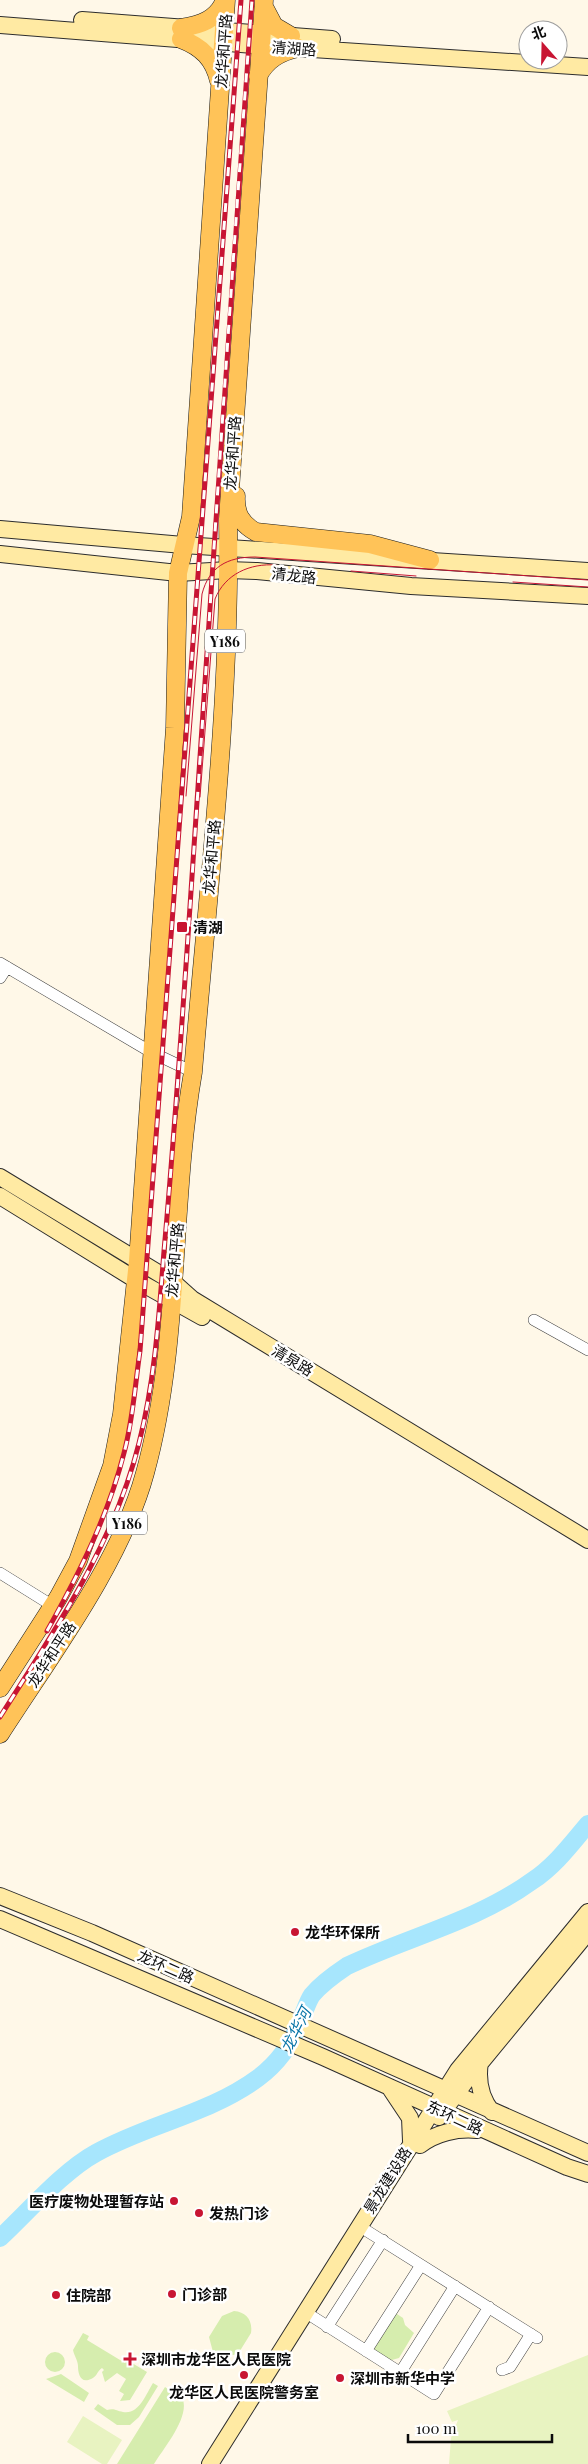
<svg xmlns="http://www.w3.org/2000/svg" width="588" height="2464" font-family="'Playfair Display','Noto Sans SC',serif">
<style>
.grass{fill:#d6edae}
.pitch{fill:#e8f3c1}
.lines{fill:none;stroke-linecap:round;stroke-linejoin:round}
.river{stroke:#a7e6fd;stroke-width:18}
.street-casing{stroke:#3e3e3e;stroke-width:12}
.secondary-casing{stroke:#2d2d2d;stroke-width:18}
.primary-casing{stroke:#1c1c1c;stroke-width:19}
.street{stroke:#fff;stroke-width:11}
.secondary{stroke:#ffeaa3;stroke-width:16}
.primary{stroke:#ffc358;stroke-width:18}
.tram{stroke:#c81533;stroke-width:1}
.rail-casing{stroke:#c81533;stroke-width:5}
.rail{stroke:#fff;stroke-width:3;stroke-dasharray:9;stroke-linecap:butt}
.poi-dot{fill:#c81533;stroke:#fff;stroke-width:2}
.labels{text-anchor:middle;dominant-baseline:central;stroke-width:5;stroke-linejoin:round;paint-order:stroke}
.shield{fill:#fff;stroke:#545454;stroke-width:1}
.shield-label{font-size:14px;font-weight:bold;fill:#0b0b0b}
.street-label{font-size:15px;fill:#0b0b0b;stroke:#fff}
.poi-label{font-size:15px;font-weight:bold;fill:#0b0b0b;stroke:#fff;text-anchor:start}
.water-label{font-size:16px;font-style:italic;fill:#0975a8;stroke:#fff}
</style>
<rect width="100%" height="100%" fill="#fff8e8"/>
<path class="grass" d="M234 2311C246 2312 253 2320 251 2333L238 2354 223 2357 213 2352 209 2337 222 2316Z
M397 2314 403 2318 405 2325 414 2333 399 2358 388 2361 371 2350 389 2317Z
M83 2333 89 2336 87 2340 125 2363 127 2360 147 2372 130 2400 120 2401 124 2394 119 2391 126 2379 117 2373 105 2382 102 2372 104 2370 102 2368C97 2371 97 2377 91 2379 80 2384 78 2373 78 2366 78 2361 74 2355 73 2350Z
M45 2362a10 10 0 1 1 20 0a10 10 0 1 1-20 0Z
M61 2374 89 2393 84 2402 46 2379Z
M153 2383 158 2386 139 2417 130 2425H117L94 2409 98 2404 107 2410C115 2408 116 2411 123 2412 139 2415 146 2394 153 2383Z
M165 2387 183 2400C189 2418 164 2448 154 2464H117Z"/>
<path class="pitch" d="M588 2355V2464H449L451 2438 458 2420 452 2422 447 2411Z
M83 2416 122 2440 107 2464H102L67 2442Z"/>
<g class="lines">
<path class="river" d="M0 2238C28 2212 63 2171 96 2153 148 2124 209 2114 258 2078 278 2063 290 2046 300 2022 304 2014 307 2002 312 1995 322 1983 335 1974 347 1966 408 1937 477 1921 532 1881 555 1866 571 1844 588 1824"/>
<g class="street-casing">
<path id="street" d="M0 963 151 1052 193 1072
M0 978 7 967
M534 1320 588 1350
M0 1573 53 1606
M367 2231 537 2338
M313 2317 434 2394 489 2307
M327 2327 383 2240
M366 2351 421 2265
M502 2370 510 2367 531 2334
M400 2373 455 2286"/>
</g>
<g class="secondary-casing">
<path id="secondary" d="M82 20 332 39
M0 25 267 46 588 67
M0 529 183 545 588 571
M0 554 178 573 228 570 257 571 411 586 588 596
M0 1177 173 1282 192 1299 588 1540
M0 1196 136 1280 202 1317
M0 1896 92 1933 588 2153
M0 1919 323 2057 567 2167 588 2174
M480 2062C477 2081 480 2097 492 2112
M390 2088 410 2118 411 2141
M439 2117 468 2078 588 1932
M420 2145C436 2133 457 2128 477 2130
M210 2464 458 2070 588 1912"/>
</g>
<g class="primary-casing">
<path id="primary" d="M264 7 274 26 291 36
M181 28C200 25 217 20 225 0
M181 39C202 47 214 59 219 81
M258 76C267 59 280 52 298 48
M236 496C235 513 241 524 256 532L370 544 430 560
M0 1688 58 1598 78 1561 112 1466 122 1414 138 1261 175 728 178 573 191 517 226 0
M0 1734C50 1656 121 1562 145 1473 181 1343 170 1204 193 1072 208 889 231 702 228 519L264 0"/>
</g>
<use href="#street" class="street"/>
<use href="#secondary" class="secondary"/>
<use href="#primary" class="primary"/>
<path class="tram" d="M351 571 416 576
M513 582 588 587
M186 796 202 594C209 567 227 557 255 557L588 580
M200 797 215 599C225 574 250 563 276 565"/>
<g class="rail-casing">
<path id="rail" d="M47 1631C79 1574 108 1516 124 1453 133 1420 135 1385 140 1351L241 0
M0 1717C55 1630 114 1544 139 1443 155 1380 159 1315 164 1251 173 1151 180 1051 187 951 209 634 228 317 252 0"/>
</g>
<use href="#rail" class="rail"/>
</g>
<g class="poi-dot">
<rect x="176" y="921" width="12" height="12" rx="2.5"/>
<circle cx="295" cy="1932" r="5"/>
<circle cx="174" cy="2201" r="5"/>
<circle cx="199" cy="2213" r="5"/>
<circle cx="172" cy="2294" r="5"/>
<circle cx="56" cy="2295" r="5"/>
<path d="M127.5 2351.5h5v5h5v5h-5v5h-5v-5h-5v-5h5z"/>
<circle cx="244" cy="2375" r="5"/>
<circle cx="340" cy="2378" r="5"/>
</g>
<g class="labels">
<g class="shield">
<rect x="205" y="629.5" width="40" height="23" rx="4"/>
<rect x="107" y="1511.5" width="40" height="23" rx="4"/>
</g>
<g class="shield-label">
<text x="225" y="641">Y186</text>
<text x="127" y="1523">Y186</text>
</g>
<g class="street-label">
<text transform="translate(294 48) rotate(4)">清湖路</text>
<text transform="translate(223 51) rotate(-86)">龙华和平路</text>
<text transform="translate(232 453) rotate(-86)">龙华和平路</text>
<text transform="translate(294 575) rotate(6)">清龙路</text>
<text transform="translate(211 857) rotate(-85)">龙华和平路</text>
<text transform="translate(174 1260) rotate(-85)">龙华和平路</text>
<text transform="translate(293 1360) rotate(31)">清泉路</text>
<text transform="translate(51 1654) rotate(-57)">龙华和平路</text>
<text transform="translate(166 1966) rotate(24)">龙环二路</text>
<text transform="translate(455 2117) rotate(25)">东环二路</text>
<text transform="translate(387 2180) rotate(-58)">景龙建设路</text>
</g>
<g class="poi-label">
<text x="193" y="927">清湖</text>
<text x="305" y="1932">龙华环保所</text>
<text x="164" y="2201" text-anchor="end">医疗废物处理暂存站</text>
<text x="209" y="2213">发热门诊</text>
<text x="182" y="2294">门诊部</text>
<text x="66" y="2295">住院部</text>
<text x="141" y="2359">深圳市龙华区人民医院</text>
<text x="350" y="2378">深圳市新华中学</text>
<text x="244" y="2392" text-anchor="middle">龙华区人民医院警务室</text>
</g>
<g class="water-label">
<text transform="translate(295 2030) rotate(-63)">龙华河</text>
</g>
</g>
<g transform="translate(543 45) rotate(340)"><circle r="24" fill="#ffffff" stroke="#9d9d9d"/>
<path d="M0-4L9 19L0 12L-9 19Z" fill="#c81533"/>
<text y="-8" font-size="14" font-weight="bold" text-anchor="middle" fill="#0b0b0b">北</text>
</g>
<path d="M408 2434v8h144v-8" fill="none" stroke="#0b0b0b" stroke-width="2.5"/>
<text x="416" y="2434" font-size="15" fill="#0b0b0b" stroke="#ffffff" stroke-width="4" paint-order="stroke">100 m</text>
</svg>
